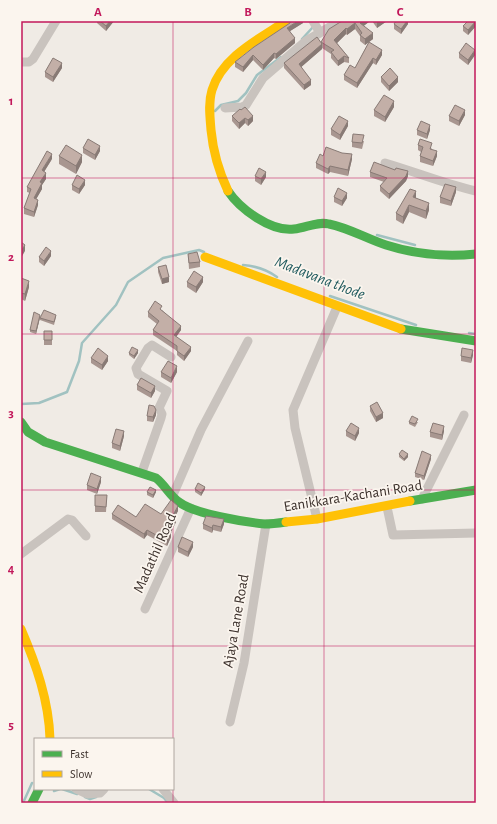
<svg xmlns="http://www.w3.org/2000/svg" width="497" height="824" font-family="'Alegreya Sans',sans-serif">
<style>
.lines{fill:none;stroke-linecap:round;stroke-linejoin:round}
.stream{stroke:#a1c2c1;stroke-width:2.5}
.street{stroke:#c9c3be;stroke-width:9}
.fast{stroke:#4caf50;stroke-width:9}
.slow{stroke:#ffc107;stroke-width:9}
.wall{fill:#a89690}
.shaded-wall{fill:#887a75}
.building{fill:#c3afa7;stroke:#887a75}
.grid{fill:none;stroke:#c2185b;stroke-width:1;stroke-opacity:0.55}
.labels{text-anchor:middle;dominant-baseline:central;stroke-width:3.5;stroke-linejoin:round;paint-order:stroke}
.street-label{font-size:15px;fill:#3b302b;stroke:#fbf5ee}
.water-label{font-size:16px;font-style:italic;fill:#1f5a5e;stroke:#fbf5ee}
.neatline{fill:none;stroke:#c2185b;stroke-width:1.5}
.grid-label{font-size:13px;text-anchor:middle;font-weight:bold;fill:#c2185b}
</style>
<rect width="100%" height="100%" fill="#f0ebe5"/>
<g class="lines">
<path class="stream" d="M302 39 313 27
M215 111 221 105 238 101 246 93 257 75 281 57
M377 235 415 245
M243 265C256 266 266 269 277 277
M330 296 416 325
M469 333 476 334
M21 404 39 403 67 392 79 361 82 343 116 305 128 282 163 258 199 250 204 252
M62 789 77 794
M149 789 164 798 168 803
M54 791 60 789
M85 797 90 799 96 797
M23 803 32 783"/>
<path class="street" d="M313 21 320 33
M21 62H29L33 59 56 21
M225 108 242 107 246 105 263 78 306 41 340 21
M385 163C416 172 445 184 476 191
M142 472 161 418 162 414 159 408 167 391 138 374 136 368 148 348 152 345 171 357
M173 495 201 430 248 341
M422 499 464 415
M387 507 393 535 476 533
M317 519 295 428 293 410 337 307
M21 554 68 519 72 520 86 536
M145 609 191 508
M230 722 244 663 266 524
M76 789 87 794 100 793 104 789
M163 789 174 803"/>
<path class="fast" d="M228 191C240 209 271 232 294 229 306 228 317 221 329 224 349 228 367 239 386 245 414 254 446 257 476 254
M401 329 476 341
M21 422 28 432 45 442 156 478C165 485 170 496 179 502 194 514 245 522 265 524 272 524 279 523 286 522
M410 501 476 490
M32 803 39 789"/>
<path class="slow" d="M228 191C219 172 213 151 211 130 210 117 208 103 212 90 222 57 259 39 286 21
M205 257 401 329
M286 522 317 519 410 501
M21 629C36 664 49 701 50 739"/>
</g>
<path class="wall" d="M97 21H114L106 31 97 23Z
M303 21V23L290 31 295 43 276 59 274 58 263 70 253 60 243 72 235 67V62Z
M342 21H370L363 26 373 39 365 45 360 41V36L355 29 347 35 346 34 337 43 349 58V63L344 62 338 66 331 58V54L322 48V49L301 67 311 85 304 90 284 68V63L321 43V42Z
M372 21H387L377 28Z
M408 21V24L401 34 394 29V24Z
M476 21V26L468 35 463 31V26Z
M369 42 382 55 376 65 373 63 357 88 344 80V75L355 68Z
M459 53 475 55 468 65 459 58Z
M62 68 53 82 45 77V72Z
M381 77 398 82 389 91 381 82Z
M394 107 385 122 374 116V110Z
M241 110 253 121 248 126 245 123 239 129 232 121V116Z
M465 115 459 126 449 121V116Z
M348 126 340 140 331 135V129Z
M417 130H430L427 139 417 135Z
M364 141 362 149 352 147V142Z
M418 145 432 148 431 149 437 156 433 166 420 162V156L421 152 418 150Z
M83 148 100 151 95 160 83 153Z
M342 153 352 159 348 176 330 172 328 174 316 168V163L323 156Z
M59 156 82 162 76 174 59 164Z
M52 159 44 172 46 179 42 185V189L36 199 38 205 34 217 24 214V208L30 193 27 192V187Z
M370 172 408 176 406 181 389 199 380 191V186L384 182 370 177Z
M255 176 266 177 261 185 255 181Z
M72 185H85L79 194 72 190Z
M456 192 451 206 440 203V197Z
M334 197 347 198 342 206 334 202Z
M416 198 429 210 426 219 409 212 403 224 396 220V213Z
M188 254 200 262V267L189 269Z
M51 256 44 266 39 262V257Z
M158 267 169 282 162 284 158 272Z
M21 278 29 287 25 301 21 299Z
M187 282H203L196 293 187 287Z
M162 310 181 330 176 337 191 351 184 361 177 355V351L153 335V330L157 324 148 317V312Z
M40 317H56L54 325 40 320V318L36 334 30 332V330Z
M44 331H52V345H44Z
M129 353H138L134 359 129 355Z
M473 355 471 363 461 361V356Z
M91 358 108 361 102 370 91 363Z
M161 372H177L171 383 161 377Z
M137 385 155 391 151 398 137 390Z
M370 406 383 418 376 422 370 411Z
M156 415 153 422 147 421V416Z
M409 422H418L415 427 409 424Z
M346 431 359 433 355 441 346 436Z
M444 431 442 440 430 437V432Z
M124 436 120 451 112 448V443Z
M399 454 408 457 404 461 399 457Z
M431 459 424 480 415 477V473Z
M101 482 97 494 87 490V485Z
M195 489H205L201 496 195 492Z
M147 492H156L153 498 147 495Z
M95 495H107L106 512H95Z
M178 511 175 516 176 522 171 532V537L167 546 147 535 144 539 112 519V514L136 517 161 514Z
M203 524H224L221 532 213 530 212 533 203 529Z
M178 547H193L188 557 178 552Z"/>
<path class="shaded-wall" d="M110 21H114L106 31V26Z
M298 21H303V23L287 33V28Z
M362 21H370L360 29V23Z
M379 21H387L377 28V22Z
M407 21H408V24L401 34V29Z
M476 21V26L468 35V30Z
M355 23V29L347 35V29Z
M346 28V34L334 46V40Z
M373 33V39L365 45V39Z
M295 38V43L276 59V54Z
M322 44V49L299 69V64Z
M382 50V55L376 65V60Z
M475 50V55L468 65V60Z
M274 53V58L263 70V65Z
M253 55V60L243 72V67Z
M344 56V62L338 66V61Z
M373 58V63L357 88V83Z
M62 63V68L53 82V77Z
M398 77V82L389 91V86Z
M311 80V85L304 90V85Z
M394 101V107L385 122V117Z
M465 110V115L459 126V121Z
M253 116V121L248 126V120Z
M245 118V123L239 129V123Z
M348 121V126L340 140V135Z
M430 125V130L427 139V134Z
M100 146V151L95 160V155Z
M437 151V156L433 166V161Z
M52 154V159L42 175V170Z
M352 154V159L348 176V170Z
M82 155V162L76 174V166Z
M330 166V172L328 174V169Z
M408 171V176L406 181 389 199V194Z
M266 172V177L261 185V179Z
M46 173V179L42 185V189L34 203V198L40 182Z
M85 180V185L79 194V189Z
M456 187V192L451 206V201Z
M416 191V199L413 197Z
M347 193V198L342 206V201Z
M38 200V205L34 217V212Z
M429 203V210L426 219V211Z
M409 205V212L403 224V217Z
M25 245V251L21 258V251Z
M51 251V256L44 266V261Z
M169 277V282L162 284V279Z
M203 277V282L196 293V287Z
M29 281V287L25 301V294Z
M40 315V317L36 334V331Z
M181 326V330L174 340V335Z
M191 347V351L184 361V356Z
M138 350V353L134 359V356Z
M473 350V355L471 363V358Z
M108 356V361L102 370V365Z
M177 366V372L171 383V378Z
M155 386V391L151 398V393Z
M156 410V415L153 422V417Z
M383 413V418L376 422V417Z
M444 426V431L442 440V435Z
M359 428V433L355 441V436Z
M124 431V436L120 451V446Z
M408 454V457L404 461V459Z
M431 455V459L424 480V476Z
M101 477V482L97 494V489Z
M205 487V489L201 496V493Z
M156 490V492L153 498V495Z
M178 506V511L173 520V515Z
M176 517V522L169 536V530Z
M224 519V524L221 532V527Z
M213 525V530L212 533V528Z
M147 530V535L144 539V534Z
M171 532V537L167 546V541Z
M193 542V547L188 557V552Z"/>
<path class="building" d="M100 21H110L106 26Z
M291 21H298L287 28 295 38 276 54 274 53 263 65 253 55 243 67 235 62 254 47 290 23Z
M342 21H362L360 23 373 33 365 39 360 35 362 33 355 23 347 29 346 28 334 40 349 58 344 56 338 61 331 52 334 50 321 42 329 29Z
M396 21H407L401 29 394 24Z
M468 21H476L468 30 463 26Z
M317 37 322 44 299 64 311 80 304 85 284 63Z
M369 42 382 50 376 60 373 58 357 83 344 75 350 65 355 68Z
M466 43 475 50 468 60 459 53Z
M53 58 62 63 53 77 45 72Z
M390 68 398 77 389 86 381 77Z
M384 95 394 101 385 117 374 110Z
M455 105 465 110 459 121 449 116Z
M245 107 253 116 248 120 245 118 239 123 232 116 240 109 241 110Z
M339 116 348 121 340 135 331 129Z
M421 121 430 125 427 134 417 130Z
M353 134 364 135 362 143 352 142Z
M88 139 100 146 95 155 83 148Z
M420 139 432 143 430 149 437 151 433 161 420 156 423 147 418 145Z
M66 145 82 155 76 166 59 156Z
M326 147 342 153 352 154 348 170 330 166 328 169 316 163 320 154 323 156Z
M47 151 52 154 42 170 46 173 40 182 42 183 34 198 38 200 34 212 24 208 31 189 27 187Z
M374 162 395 170 396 168 408 171 406 176 389 194 380 186 387 178 370 172Z
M259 168 266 172 261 179 255 176Z
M77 175 85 180 79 189 72 185Z
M445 184 456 187 451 201 440 197Z
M338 188 347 193 342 201 334 197Z
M410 189 416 191 413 197 429 203 426 211 409 205 403 217 396 213Z
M21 242 25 245 21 251Z
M46 247 51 251 44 261 39 257Z
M197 252 200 262 189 263 188 254Z
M166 265 169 277 162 279 158 267Z
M194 271 203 277 196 287 187 282Z
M21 278 29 281 25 294 21 293Z
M155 301 162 306 160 309 181 326 174 335 191 347 184 356 177 351V346L153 330 159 321 148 312Z
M44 310 56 315 54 322 40 318Z
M34 312 40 315 36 331 30 330Z
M44 331H52V340H44Z
M132 347 138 350 134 356 129 353Z
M98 348 108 356 102 365 91 358Z
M462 348 473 350 471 358 461 356Z
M168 361 177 366 171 378 161 372Z
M141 378 155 386 151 393 137 385Z
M377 402 383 413 376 417 370 406Z
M149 405 154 406 156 410 153 417 147 416Z
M412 416 418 419 415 424 409 422Z
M351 423 359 428 355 436 346 431Z
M433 423 444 426 442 435 430 432Z
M116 429 124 431 120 446 112 443Z
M402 450 408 454 404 459 399 454Z
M422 451 431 455 424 476 415 473Z
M91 473 101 477 97 489 87 485Z
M198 483 205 487 201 493 195 489Z
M150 487 156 490 153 495 147 492Z
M95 495H107L106 507 95 506Z
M171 500 178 506 173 515 176 517 169 530 171 532 167 541 147 530 144 534 112 514 118 505 136 517 145 504 161 514Z
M206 516 224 519 221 527 213 525 212 528 203 524Z
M182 537 193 542 188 552 178 547Z"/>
<path class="grid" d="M173 21V739M324 21V803M21 178H476M21 334H476M21 490H476M21 646H476M173 739V789M173 789V803"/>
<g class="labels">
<g class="street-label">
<text transform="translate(353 496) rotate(-9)">Eanikkara-Kachani Road</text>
<text transform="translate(155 553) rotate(-66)">Madathil Road</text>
<text transform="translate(236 621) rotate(-80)">Ajaya Lane Road</text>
</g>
<g class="water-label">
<text transform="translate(320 278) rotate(21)">Madavana thode</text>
</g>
</g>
<rect width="497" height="824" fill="none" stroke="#fbf5ee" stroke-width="44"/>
<rect x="34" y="738" width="140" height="52" fill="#fbf5ee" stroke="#aea6a0"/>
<rect x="42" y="751" width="20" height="6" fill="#4caf50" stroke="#aea6a0"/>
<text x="70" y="758" font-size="12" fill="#3b302b">Fast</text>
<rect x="42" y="771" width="20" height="6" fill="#ffc107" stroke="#aea6a0"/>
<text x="70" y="778" font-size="12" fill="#3b302b">Slow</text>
<rect x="22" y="22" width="453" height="780" class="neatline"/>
<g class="grid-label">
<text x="98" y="16">A</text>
<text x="248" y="16">B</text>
<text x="400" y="16">C</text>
<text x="11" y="105">1</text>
<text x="11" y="261">2</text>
<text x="11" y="417">3</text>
<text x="11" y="573">4</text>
<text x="11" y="729">5</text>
</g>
</svg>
